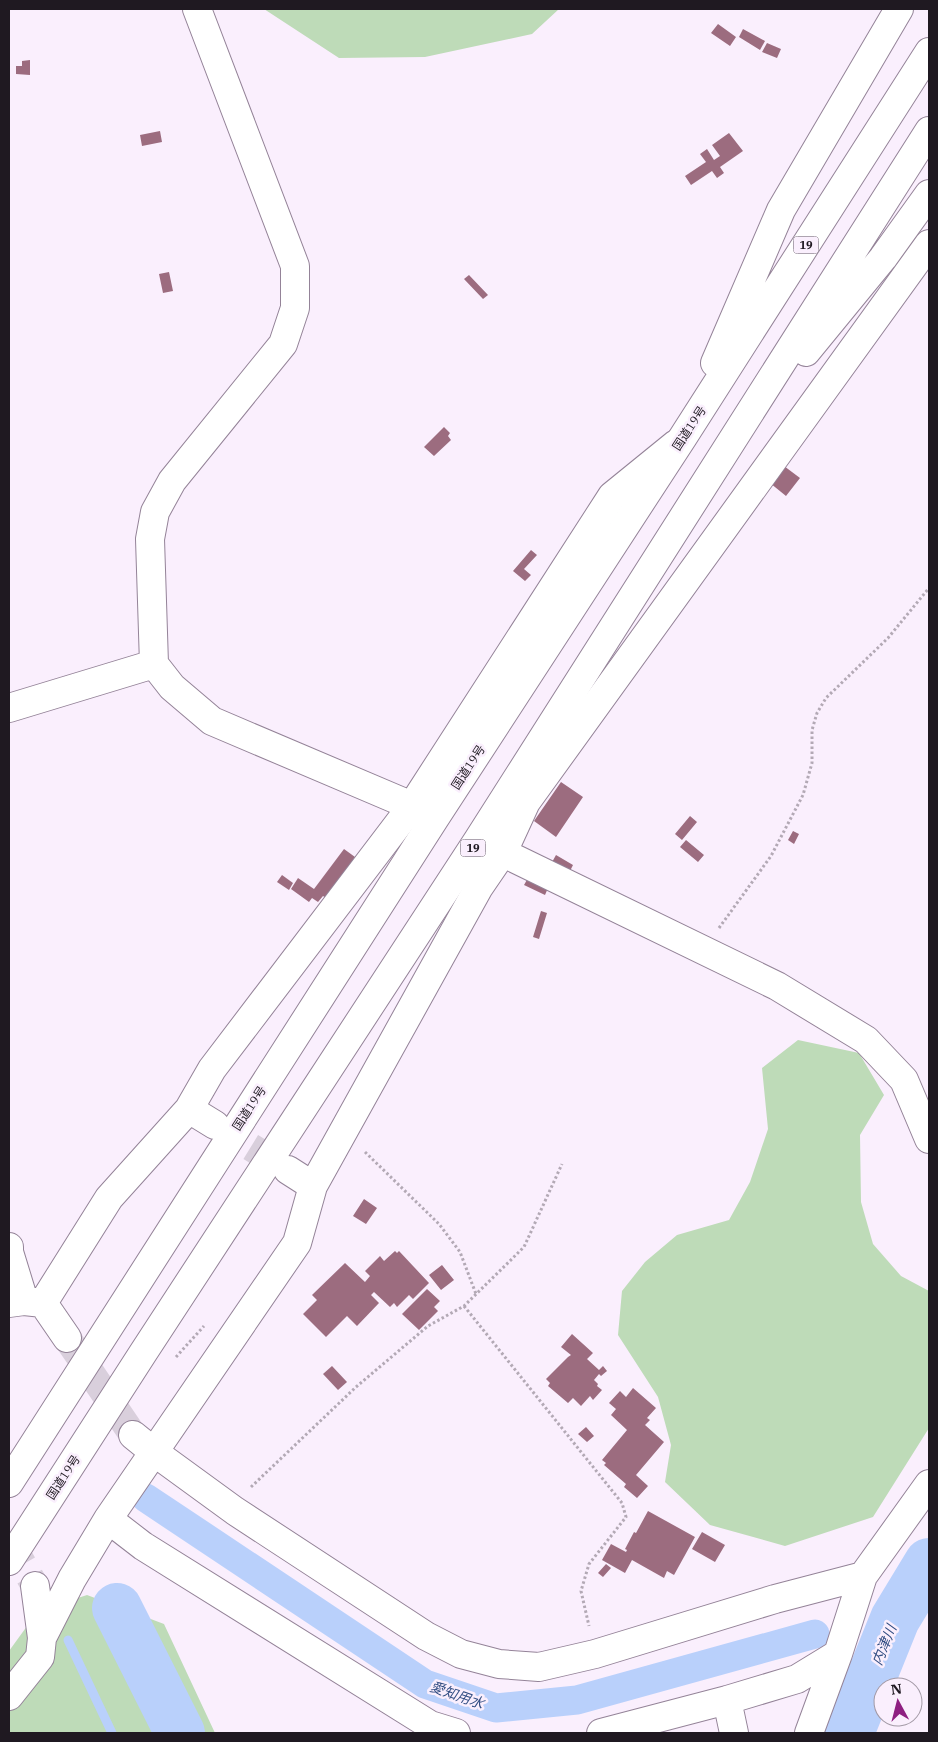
<svg xmlns="http://www.w3.org/2000/svg" width="938" height="1742" font-family="'IBM Plex Serif','Noto Sans JP',serif">
<style>
.green{fill:#bedbb8}
.lines{fill:none;stroke-linecap:round;stroke-linejoin:round}
.stream{stroke:#b9d0fb;stroke-width:9}
.canal{stroke:#b9d0fb;stroke-width:29}
.river{stroke:#b9d0fb;stroke-width:50}
.building{fill:#9c6c7f}
.minor-tunnel{stroke:#d9cfdc;stroke-width:28;stroke-dasharray:28 14;stroke-linecap:butt}
.minor-casing{stroke:#948398;stroke-width:30}
.highway-casing{stroke:#948398;stroke-width:30}
.path{stroke:#b3a9b5;stroke-width:3;stroke-dasharray:2.5 2.5;stroke-linecap:butt}
.minor{stroke:#fff;stroke-width:28}
.highway{stroke:#fff;stroke-width:28}
.labels{text-anchor:middle;dominant-baseline:central;stroke-width:5;stroke-linejoin:round;paint-order:stroke}
.shield{fill:#faeffd;stroke:#615963;stroke-width:1}
.shield-label{font-size:11px;font-weight:bold;fill:#1f1921}
.street-label{font-size:12px;fill:#1f1921;stroke:#faeffd}
.water-label{font-size:14px;font-style:italic;fill:#324e83;stroke:#faeffd}
</style>
<rect width="100%" height="100%" fill="#faeffd"/>
<path class="green" d="M264 9H559L532 34 425 57 339 58Z
M798 1040 859 1053 884 1095 860 1135 861 1202 873 1244 901 1276 929 1291V1428L873 1517 785 1546 710 1525 665 1482 671 1445 658 1397 618 1335 622 1291 645 1262 677 1235 729 1220 750 1182 768 1129 762 1068Z
M87 1595 164 1624 215 1733H9V1651L38 1611Z"/>
<g class="lines">
<path class="stream" d="M68 1640 112 1733"/>
<path class="canal" d="M146 1498 425 1684 496 1708 577 1700 815 1634"/>
<path class="river" d="M117 1608 180 1733
M849 1733 895 1619 929 1563"/>
</g>
<path class="building" d="M718 24 736 37 730 46 711 33Z
M743 29 765 41 760 50 739 37Z
M767 43 781 49 777 58 762 52Z
M30 60V75L16 74V66H22V61Z
M160 131 162 142 142 146 140 135Z
M729 133 743 151 720 167 724 173 717 178 712 171 691 185 685 176 706 162 700 154 707 149 714 160 720 156 712 145Z
M169 272 173 291 163 293 159 274Z
M469 275 488 295 483 299 464 279Z
M444 427 450 433 448 436 451 440 434 456 424 447Z
M784 466 800 478 786 496 770 483Z
M531 550 537 555 524 569 531 575 525 581 513 571Z
M561 782 583 797 556 837 534 821Z
M690 816 697 822 682 840 675 834Z
M793 831 799 834 794 844 788 840Z
M686 840 704 855 698 862 680 847Z
M344 849 355 857 326 898 323 896 318 902 312 898 309 902 291 889 298 878 314 889Z
M556 855 573 865 569 873 551 864Z
M282 875 293 883 289 890 277 882Z
M528 878 548 888 545 895 524 885Z
M541 911 547 913 539 939 533 937Z
M364 1199 377 1208 366 1224 353 1216Z
M395 1251 397 1253 399 1251 429 1283 413 1299 409 1295 397 1307 394 1303 390 1307 374 1292 371 1295 379 1303 357 1326 347 1316 326 1337 303 1314 317 1300 312 1295 345 1263 365 1282 370 1276 365 1271 380 1256 384 1261Z
M442 1265 454 1280 441 1290 429 1275Z
M427 1289 440 1301 434 1307 438 1311 419 1330 402 1314Z
M572 1334 593 1353 587 1359 599 1370 603 1366 607 1371 601 1376 599 1374 594 1380 598 1384 597 1386 602 1390 593 1400 590 1396 581 1406 573 1398 568 1403 548 1386 550 1383 546 1379 568 1357 571 1355 561 1347Z
M332 1366 347 1382 338 1390 323 1374Z
M633 1388 656 1408 647 1418 650 1420 645 1425 664 1442 636 1475 648 1486 637 1498 624 1487 626 1484 604 1465 606 1463 602 1460 627 1430 611 1415 616 1409 609 1403 620 1391 626 1397Z
M586 1427 594 1436 587 1442 578 1434Z
M648 1511 695 1537 674 1575 667 1571 664 1578 632 1560 625 1573 602 1560 611 1544 626 1552 627 1550 625 1549 634 1532 636 1533Z
M702 1532 725 1545 715 1562 692 1549Z
M606 1564 611 1568 603 1577 598 1573Z"/>
<g class="lines">
<path class="minor-tunnel" d="M215 1125 288 1170
M67 1338 133 1435
M9 1540 35 1586"/>
<g class="minor-casing">
<path id="minor" d="M197 9 295 266V308L283 344 172 481 155 512 150 539 154 664 172 687 212 721 412 806 427 814
M9 708 154 664
M487 845 777 986 866 1040 904 1080 929 1139
M189 1109 215 1125
M288 1170 313 1186
M9 1247V1252L24 1301
M9 1303 24 1301 43 1303 109 1198 189 1109 212 1069 412 806 612 496 676 444
M43 1303 67 1338
M133 1435 154 1452 235 1511 426 1636 461 1654 499 1664 539 1667 595 1654 775 1599 863 1576
M108 1519 143 1546 430 1725 456 1733
M35 1586 42 1638
M9 1696 40 1657 42 1638 72 1579 108 1519 297 1243 313 1186 479 887 503 852 526 802 929 244
M727 1700 734 1733
M601 1733 727 1700 797 1679 838 1654
M809 1733 838 1654 863 1576 929 1484"/>
</g>
<g class="highway-casing">
<path id="highway" d="M806 352 883 258 929 194
M715 363 781 210 899 9
M9 1483 435 818 683 437 929 52
M9 1561 143 1353 478 840 929 131"/>
</g>
<path class="path" d="M719 928 771 856 803 795 812 763V730L817 713 826 698 888 638 929 588
M365 1152 439 1224 460 1252 476 1294
M464 1306 622 1503 626 1517 589 1564 581 1591 589 1626
M176 1357 204 1326
M251 1487 356 1387 428 1326 464 1306 524 1247 562 1164"/>
<use href="#minor" class="minor"/>
<use href="#highway" class="highway"/>
</g>
<g class="labels">
<g class="shield">
<rect x="793.5" y="236.5" width="25" height="17" rx="4"/>
<rect x="460.5" y="839.5" width="25" height="17" rx="4"/>
</g>
<g class="shield-label">
<text x="806" y="245">19</text>
<text x="473" y="848">19</text>
</g>
<g class="street-label">
<text transform="translate(689 428) rotate(-57)">国道19号</text>
<text transform="translate(468 767) rotate(-57)">国道19号</text>
<text transform="translate(249 1108) rotate(-57)">国道19号</text>
<text transform="translate(63 1477) rotate(-57)">国道19号</text>
</g>
<g class="water-label">
<text transform="translate(884 1645) rotate(-68)">内津川</text>
<text transform="translate(457 1695) rotate(19)">愛知用水</text>
</g>
</g>
<rect width="938" height="1742" fill="none" stroke="#1f1921" stroke-width="20"/>
<g transform="translate(898 1702) rotate(353)"><circle r="24" fill="#faeffd" stroke="#a299a5"/>
<path d="M0-4L9 19L0 12L-9 19Z" fill="#8e1f81"/>
<text y="-8" font-size="14" font-weight="bold" text-anchor="middle" fill="#1f1921">N</text>
</g>
</svg>
